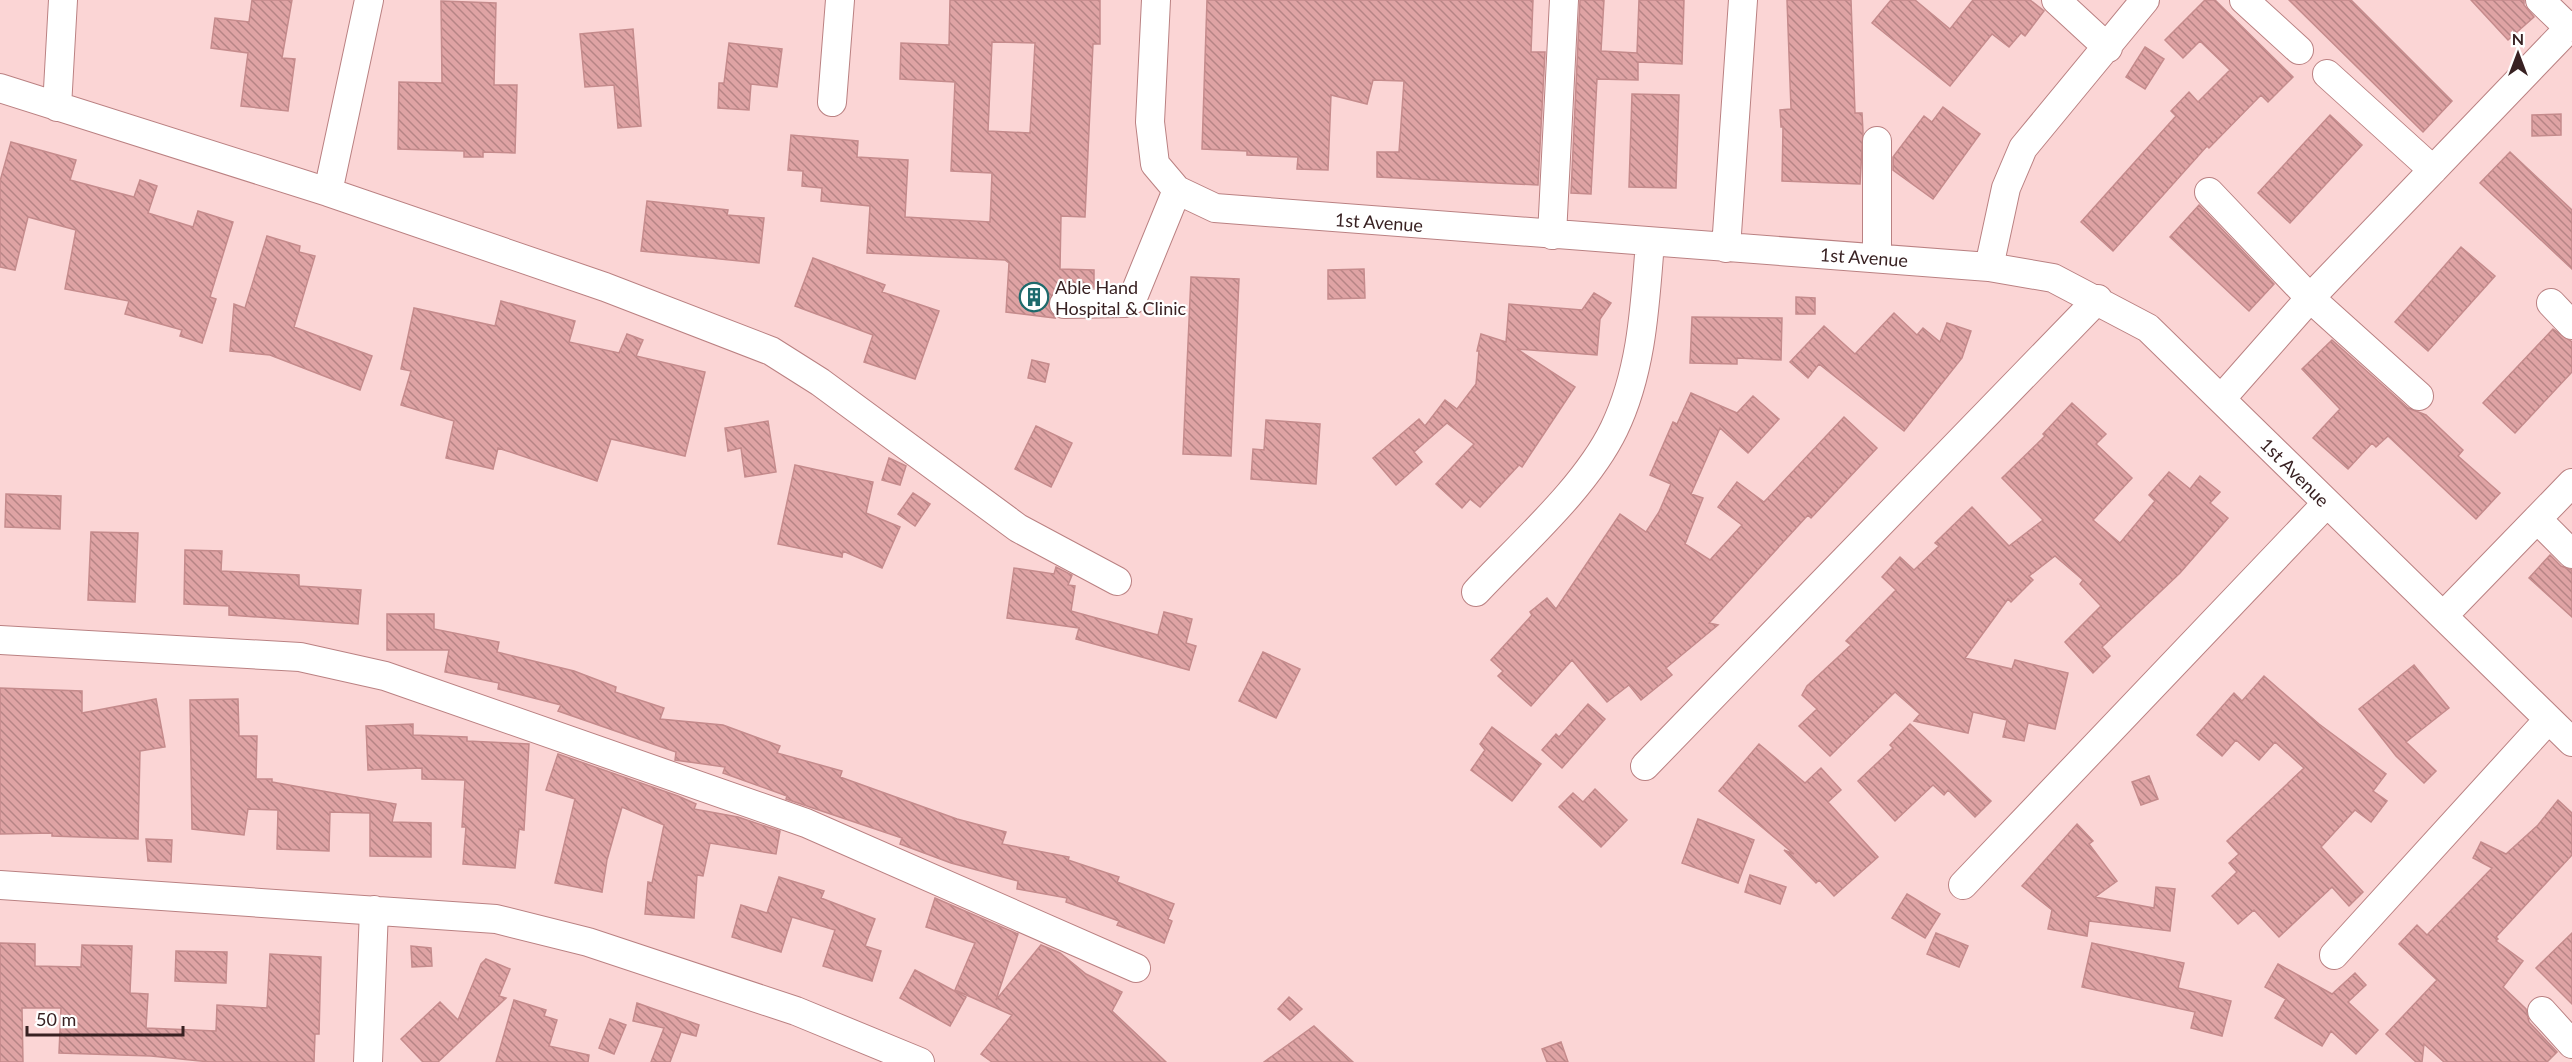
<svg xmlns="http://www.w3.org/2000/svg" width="2572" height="1062" font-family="Lato,sans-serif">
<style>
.building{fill:url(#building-back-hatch);stroke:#c58b8c;stroke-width:1.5;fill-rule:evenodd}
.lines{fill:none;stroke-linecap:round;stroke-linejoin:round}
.minor-casing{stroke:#ba8182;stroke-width:30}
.minor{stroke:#fff;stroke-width:28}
.labels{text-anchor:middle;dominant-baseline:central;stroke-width:4.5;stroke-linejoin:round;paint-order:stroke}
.street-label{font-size:18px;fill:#382122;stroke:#fff}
.poi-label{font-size:18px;fill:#382122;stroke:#fff;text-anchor:start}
</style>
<defs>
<pattern id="building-back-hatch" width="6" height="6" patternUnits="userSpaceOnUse" patternTransform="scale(1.5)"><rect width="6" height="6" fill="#dfa3a4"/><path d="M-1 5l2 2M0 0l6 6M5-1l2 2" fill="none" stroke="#b68485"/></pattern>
</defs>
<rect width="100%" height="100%" fill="#fbd5d5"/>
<path class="building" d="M252 0H292L282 58 295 59 288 111 241 106 248 53 211 48 215 18 249 22Z
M950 0H1100V44H1093L1085 217 1061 216 1060 269 1094 270V287L1055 290 1048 304 1055 318 1006 312 1009 263 1005 260 867 253 870 206 821 201 822 188 802 186 803 171 788 170 791 135 858 141 857 157 908 160 905 217 990 222 992 173 951 171 955 82 900 79 901 43 949 45ZM992 42 1035 43 1030 133 988 131Z
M1207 0H1533L1531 52H1545L1538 185 1377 177V152H1399L1404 81 1373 80 1367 104 1331 95 1328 170 1297 169 1298 157 1247 155V151L1202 149Z
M1580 0H1604L1601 51 1637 53 1639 0H1684L1682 64 1638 62V80L1597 79 1591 194 1571 193Z
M1787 0H1851L1855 113H1862L1863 132 1860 184 1782 181 1783 127H1781L1780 110 1791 109Z
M1891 0H1915L1950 29 1973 0H2030L2044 11 2025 36 2021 33 2009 47 1992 34 1950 86 1872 23Z
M2205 0H2215L2293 77 2268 102 2261 95 2209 148 2207 146 2113 251 2081 222 2176 116 2171 111 2189 92 2198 102 2230 70 2200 41 2183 58 2165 40Z
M2289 0H2351L2452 101 2423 132Z
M2471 0H2524V5L2534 17 2508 40Z
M441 1 496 3 494 85H517L515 153 483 152V157H464V151L398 149 399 82 442 83Z
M633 29 641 126 618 128 614 85 585 87 580 34Z
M729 43 782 49 777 87 751 84 749 110 718 108 719 83H724Z
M2145 47 2164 59 2145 89 2126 77Z
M1632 94 1679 95 1676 188 1629 187Z
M1943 107 1980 134 1933 199 1893 170V157L1924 116 1932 122Z
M2561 114V135L2532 136V115Z
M2330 115 2362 145 2290 223 2258 193Z
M11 142 76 160 70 180 134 197 140 180 157 186 148 213 193 227 198 211 233 222 210 297 216 299 202 343 180 336 182 330 125 314 129 301 65 289 76 230 28 217 15 270 0 267V181Z
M2510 152 2572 210V269L2480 183Z
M647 201 728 210 727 215 764 218 759 263 641 251Z
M2199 205 2274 284 2249 311 2170 237Z
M267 236 300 246 299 252 315 256 294 327 372 356 360 390 270 355 230 351 234 304 245 308Z
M2461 247 2495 276 2428 351 2395 322Z
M813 258 885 285 882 292 939 311 915 379 864 362 873 335 795 306Z
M1364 269 1365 298 1328 299V270Z
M1191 277 1239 279 1231 456 1183 454Z
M1594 293 1611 303 1600 319 1597 355 1517 349 1575 387 1522 467 1519 465 1480 507 1470 499 1462 508 1436 484 1474 444 1447 423 1414 452 1422 462 1396 485 1373 458 1419 419 1425 426 1445 400 1457 409 1476 384 1479 351H1477L1481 334 1506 342 1509 304 1582 310Z
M1796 297 1815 298V314H1796Z
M501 301 575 321 569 342 619 353 627 334 643 340 636 356 705 372 685 456 611 439 597 481 498 448 493 469 446 458 454 421 401 405 411 371 401 369 414 308 495 326Z
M1894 313 1917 335 1923 328 1940 342 1947 323 1971 331 1962 358 1904 431 1819 364 1808 378 1790 362 1824 326 1855 354Z
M1692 317 1782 318 1781 360 1737 358V364L1690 363Z
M2553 329 2572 342V372L2515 433 2483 403Z
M2332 340 2408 408 2426 415 2463 450 2458 456 2500 493 2476 519 2388 436 2376 447 2372 443 2348 469 2313 438 2340 409 2302 369Z
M1032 360 1049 364 1045 382 1028 378Z
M1691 393 1737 413 1753 396 1779 419 1748 453 1720 428 1691 494 1703 498 1685 544 1710 560 1742 525 1718 507 1737 482 1764 502 1844 417 1877 448 1811 518 1808 515 1709 623 1718 625 1666 668 1672 675 1641 700 1629 685 1607 702 1572 660 1531 706 1498 676 1503 671 1491 660 1532 615 1530 612 1547 598 1556 609 1620 514 1646 532 1659 512 1671 484 1650 475 1673 422 1677 424Z
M2072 403 2106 434 2096 444 2132 478 2093 520 2120 543 2155 501 2149 495 2169 472 2190 489 2200 476 2220 492 2210 503 2228 518 2180 573 2102 647 2110 656 2093 673 2065 642 2101 606 2080 584 2083 580 2055 556 2029 576 2033 580 2011 602 2008 599 1965 658 2012 669 2015 660 2068 673 2055 729 2028 723 2024 741 2003 737 2007 720 1973 712 1968 733 1914 721 1920 714 1895 692 1830 756 1799 726 1817 709 1802 695 1807 686 1851 645 1846 641 1896 590 1882 577 1900 557 1914 570 1939 546 1935 543 1972 507 2009 546 2043 520 2002 478 2045 436 2043 434Z
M1266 420 1320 424 1316 484 1251 479 1253 449 1264 450Z
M768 421 776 472 745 477 741 448 728 451 725 428Z
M1036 426 1072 443 1051 487 1015 469Z
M889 458 906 466 900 485 882 480Z
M795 465 873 482 866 513 900 527 882 568 843 551 842 557 778 544Z
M913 493 930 504 915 526 898 514Z
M6 494 61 496 60 529 5 527Z
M91 532 138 533 135 602 88 600Z
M185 550 222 551 221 571 299 575V586L361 590 358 624 229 615V606L184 604Z
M2550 555 2561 566 2572 570V617L2529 578Z
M1056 567 1072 575 1068 585 1075 586 1071 611 1158 635 1164 612 1192 619 1186 643 1196 646 1189 670 1076 639 1079 628 1007 618 1014 568 1054 574Z
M387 614H434V629L499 642 497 652 574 671 616 687 615 692 664 708 660 719 723 725 780 746 777 753 842 771 840 777 957 819 1006 832 1002 844 1069 857 1068 860 1119 877 1117 882 1174 904 1168 919 1172 921 1164 943 1117 925 1119 921 1066 902 1067 898 1017 889 1018 881 951 863 900 844 902 838 786 799 787 796 723 773 725 767 675 760 676 752 558 711 561 705 498 689 499 683 445 672 449 650H387Z
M1263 652 1300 669 1276 718 1239 701Z
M2414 665 2449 708 2406 742 2436 771 2424 783 2396 756 2359 709Z
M2264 676 2319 724 2386 774 2373 791 2387 801 2371 822 2355 810 2321 847 2363 892 2349 906 2332 887 2279 937 2254 910 2238 924 2212 896 2237 872 2229 863 2239 854 2227 841 2304 768 2275 742 2259 760 2236 740 2222 756 2197 735 2234 693 2242 701Z
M0 688 82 691V713L156 699 165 747 140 751 138 839 52 836V833L0 834Z
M238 699 239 736H257L256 779H272V782L396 804 392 822 431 823V857L370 856V813L330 812 329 851 277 849 278 810 248 809 244 835 192 829 190 700Z
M1588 704 1605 719 1562 768 1542 750 1556 734 1559 737Z
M413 724V735L467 737V741L529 744 524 830 519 829 515 868 463 864 466 827H462L465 780 422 779V768L368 770 366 726Z
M1910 724 1991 801 1975 817 1948 790 1944 795 1933 785 1895 821 1858 781 1893 748 1890 745Z
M1492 727 1541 764 1512 801 1471 770 1485 750 1480 744Z
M1759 744 1805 783 1821 768 1841 790 1828 802 1878 857 1834 896 1819 880 1816 883 1784 850 1794 854 1719 791Z
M558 754 678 796 696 804 694 809 738 817 780 831 776 854 710 843 703 876 697 875 694 918 645 914 648 882 652 883 664 825 622 807 607 860 602 892 555 883 575 799 546 790Z
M2149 776 2158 799 2141 805 2132 782Z
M1595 789 1627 820 1601 847 1559 807 1573 793 1583 802Z
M2558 800 2572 813V855L2496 937 2498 939 2496 941 2523 961 2503 987 2526 1009 2529 1022 2557 1052 2547 1062H2444L2424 1044 2422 1062H2416L2386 1034 2437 980 2399 944 2417 925 2427 935 2492 868 2473 858 2481 842 2506 854 2538 825Z
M1698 819 1754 840 1738 883 1682 863Z
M2077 824 2093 841 2089 844 2117 881 2095 897 2154 908 2156 887 2175 889 2170 931 2089 921 2087 936 2048 929 2052 910 2022 886Z
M146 839 172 840 171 862 148 861Z
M1750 875 1786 887 1780 904 1745 892Z
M779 877 824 891 821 898 875 919 865 946 881 951 872 981 823 966 835 930 792 917 781 952 732 937 741 905 767 913Z
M1907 894 1940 914 1925 938 1892 918Z
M935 898 1018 934 996 1000 1041 945 1060 953 1086 974 1122 992 1112 1011 1166 1062H992L981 1054 1012 1015 955 990 975 943 926 927Z
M1936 933 1968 946 1959 967 1927 954Z
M2572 933V1004L2536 968Z
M0 943 35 944V966L81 967 82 945 132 946 130 993 148 994 146 1028 216 1031 217 1005 267 1008 270 954 321 957 319 1034H315L314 1062H210L151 1056 59 1053 61 1008H22L23 1062H0Z
M2092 943 2184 963 2178 988 2231 1001 2222 1036 2191 1028 2195 1012 2082 987Z
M411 946 431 948 432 966 412 967Z
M176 951 227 952 226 983 175 981Z
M486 959 510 969 499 996 506 998 438 1062H423L401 1039 440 1002 458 1020 481 964Z
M2278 964 2332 994 2355 973 2366 985 2348 1002 2378 1030 2356 1054 2331 1031 2322 1046 2275 1018 2286 999 2265 987Z
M915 970 966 997 950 1026 900 998Z
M1289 997 1302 1009 1290 1020 1278 1009Z
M514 1000 546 1010 544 1016 557 1020 549 1046 589 1055 588 1062H496Z
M637 1003 699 1025 696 1036 681 1032 670 1062H651L664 1028 633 1021Z
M610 1019 626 1025 614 1054 599 1048Z
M1314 1026 1353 1062H1264Z
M1561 1042 1568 1062H1547L1542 1049Z"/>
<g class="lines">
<g class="minor-casing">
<path id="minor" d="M1156 0 1150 122 1155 164 1177 190 1215 208 1989 267 2053 278 2148 328 2572 742
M2056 0 2108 48
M2244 0 2299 50
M2540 0 2569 28
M2327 74 2433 170
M0 88 328 192 605 287 771 351 820 382 1018 528 1117 581
M832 102 840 0
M57 107 63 0
M1877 141V257
M328 192 369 0
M2209 192 2310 298 2419 396
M1552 235 1564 0
M1726 248 1743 0
M1989 267 2006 188 2023 148 2145 0
M2551 303 2572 325
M1064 304 1125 303 1132 300 1177 190
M2221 399 2310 298 2572 25
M2537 519 2572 554
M1476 592C1521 544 1586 487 1614 429 1642 371 1645 305 1650 242
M2443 616 2572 483
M0 640 300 657 385 676 806 823 1136 968
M1645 766 2098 299
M0 885 496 919 588 942 796 1011 920 1062
M1963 885 2326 504
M2334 955 2548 720
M2542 1011 2572 1044
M368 1062 374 910"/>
</g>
<use href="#minor" class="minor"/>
</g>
<defs>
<g id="building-ring" transform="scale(1.5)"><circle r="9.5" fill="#fff" stroke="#1d6a6c" stroke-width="1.5"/><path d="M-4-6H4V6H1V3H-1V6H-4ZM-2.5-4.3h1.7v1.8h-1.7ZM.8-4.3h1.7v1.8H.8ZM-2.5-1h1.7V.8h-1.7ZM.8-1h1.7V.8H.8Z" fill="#1d6a6c"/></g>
</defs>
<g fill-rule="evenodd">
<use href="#building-ring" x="1034" y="297"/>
</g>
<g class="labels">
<g class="street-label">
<text transform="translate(1379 222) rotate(4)">1st Avenue</text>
<text transform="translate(1864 257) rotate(4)">1st Avenue</text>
<text transform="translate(2295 472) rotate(45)">1st Avenue</text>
</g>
<g class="poi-label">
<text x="1055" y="287">Able Hand<tspan x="1055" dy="21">Hospital &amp; Clinic</tspan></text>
</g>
</g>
<g transform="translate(2518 54)" stroke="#ffffff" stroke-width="4.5" paint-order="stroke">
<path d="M0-4.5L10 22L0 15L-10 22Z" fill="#382122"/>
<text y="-9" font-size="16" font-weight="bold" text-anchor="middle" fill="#382122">N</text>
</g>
<path d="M27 1026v9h156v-9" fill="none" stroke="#382122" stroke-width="3"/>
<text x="36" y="1026" font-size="18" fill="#382122" stroke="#ffffff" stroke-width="4.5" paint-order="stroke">50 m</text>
</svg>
